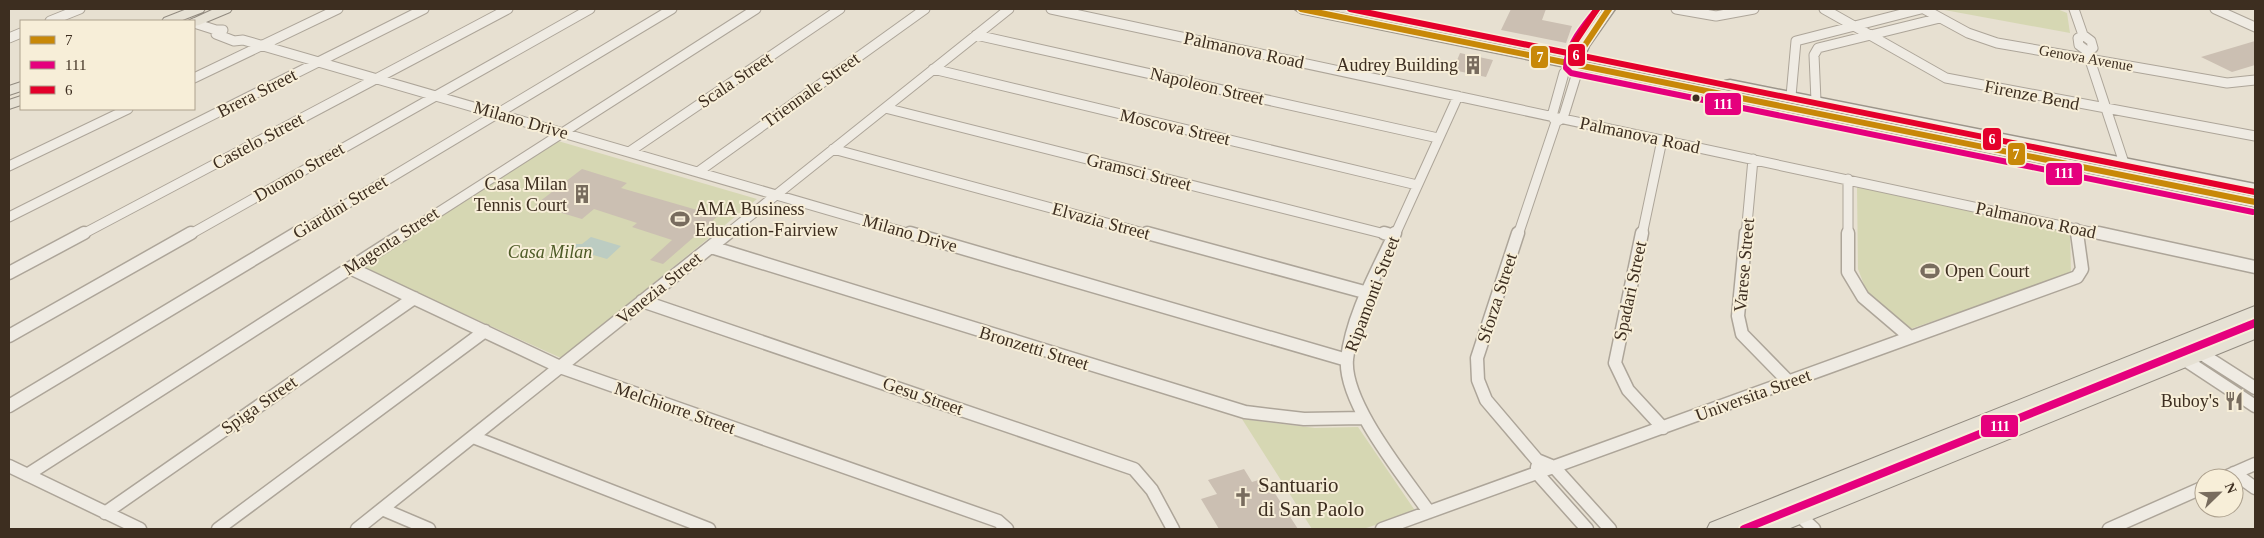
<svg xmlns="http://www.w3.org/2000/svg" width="2264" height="538" font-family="Georgia,serif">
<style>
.green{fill:#d6d7b3}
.water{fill:#bcccc2}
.building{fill:#cbbfb2}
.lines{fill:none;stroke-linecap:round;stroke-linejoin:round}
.street-far1-casing{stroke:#ada599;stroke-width:11}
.street-casing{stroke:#ada599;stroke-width:15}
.secondary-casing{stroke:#9c958a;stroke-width:3}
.primary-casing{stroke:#928b80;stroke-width:2}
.street-far1{stroke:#efebe3;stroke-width:9}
.street{stroke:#efebe3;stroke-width:12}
.secondary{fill:#efebe3;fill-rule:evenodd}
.primary{fill:#e6e1d4;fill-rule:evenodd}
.bus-1-casing{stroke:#f7eed8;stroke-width:9}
.bus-2-far1-casing{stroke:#f7eed8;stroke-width:9}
.bus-2-casing{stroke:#f7eed8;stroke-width:12}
.bus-3-casing{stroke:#f7eed8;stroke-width:9}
.bus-1{stroke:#c88808;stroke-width:6}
.bus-2-far1{stroke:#e5007d;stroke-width:6}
.bus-2{stroke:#e5007d;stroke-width:8}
.bus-3{stroke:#e4002b;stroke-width:6}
.bus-dot{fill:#3d2e20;stroke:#f7eed8;stroke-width:2}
.labels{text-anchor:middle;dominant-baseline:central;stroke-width:4;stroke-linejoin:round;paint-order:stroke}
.far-street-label{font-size:15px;fill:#3d2e20;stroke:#f7eed8}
.street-label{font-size:18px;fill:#3d2e20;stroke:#f7eed8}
.poi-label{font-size:18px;fill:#3d2e20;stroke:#f7eed8;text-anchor:end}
.park-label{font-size:18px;font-style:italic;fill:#4d5a26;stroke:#f7eed8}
.near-poi-label{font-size:21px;fill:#3d2e20;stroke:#f7eed8;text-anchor:start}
.line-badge{stroke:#f7eed8;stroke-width:2}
.badge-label{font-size:14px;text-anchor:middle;font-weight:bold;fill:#fff}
</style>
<rect width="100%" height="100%" fill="#e7e0d1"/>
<path class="green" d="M1939 9H2057L2067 13 2070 33Z
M558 141 757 199 561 358 361 267Z
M1857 187 2070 231 2071 274 1907 330 1868 295 1858 269Z
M1242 419 1315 428 1358 427 1416 512 1363 529H1312Z"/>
<path class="water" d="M591 237 621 246 607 259 583 252 574 256 565 253 567 248 575 244H582Z"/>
<path class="building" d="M1511 9H1546L1542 20 1572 26 1566 43 1501 30Z
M2255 41V65L2232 72 2201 57Z
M1460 53 1493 60 1486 77 1453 70Z
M582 169 627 183 621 188 718 216 663 264 650 260 672 240 632 227 637 223 594 209 582 219 535 205Z
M1244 469 1252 482 1265 478 1298 529H1219L1201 499 1217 494 1208 480Z"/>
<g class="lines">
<g class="street-far1-casing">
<path id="street-far1" d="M1051 9 2104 235
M1676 9 1716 16 1754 9
M1824 9 1946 78 2255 136
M1924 9 1968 33 1997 43 2227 83 2255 80
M2074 9 2083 35 2091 41 2093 48 2087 51
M2215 9 2255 27
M50 21 80 9
M194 23 216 30H223
M216 30V34L234 41 243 40 914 235
M976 35 1438 138
M2083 35 2078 38 2079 45 2087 51 2124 163
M9 38 21 33
M933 69 1417 185
M194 78 338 9
M1791 96 1796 41 1921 9
M1816 101 1814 55 1818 48 1940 18
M885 108 1389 235
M1556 122 1552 116 1564 73 1575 64
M833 149 1151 235
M629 152 840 9
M9 166 128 109
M698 172 925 9
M1848 179V235
M9 217 424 9
M2076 228 2077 235
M81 235 508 9
M189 235 590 9
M295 235 672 9
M403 235 756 9
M726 235 1009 9
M1395 235 1458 96
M1518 235 1556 122 1563 118 1576 76 1575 64
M1642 235 1662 140
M1746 235 1753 159"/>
</g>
<g class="street-casing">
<path id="street" d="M910 233 1347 360
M1147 233 1368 293
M1384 233 1394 236
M1395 233C1377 272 1352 315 1347 359 1343 403 1404 476 1429 512
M1518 233 1477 358 1478 380 1486 400 1537 460 1554 467 1610 529
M1642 233 1615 363 1628 390 1663 428
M1746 233 1738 316 1742 334 1789 382
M1848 233V272L1863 297 1910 337
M2099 233 2255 267
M711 247 1245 412 1304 419 1363 418
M350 268 560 367 998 521 1007 529
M9 273 84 233
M642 301 1134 469 1152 490 1173 529
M9 336 191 233
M2183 342 2255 388
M2167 348 2255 406
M9 406 297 233
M473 437 709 529
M9 466 140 529
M1537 467V473L1587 529
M2234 473 2255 488
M27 475 405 233
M2223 478 2255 464
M382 509 429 529
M105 513 414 298
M1800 516 1814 529
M218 529 485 331
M357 529 728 233
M1382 529 2077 277 2082 269 2077 233
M2109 529 2204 487"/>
</g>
<g class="secondary-casing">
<path id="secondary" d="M1295 9H1318L1570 60 1577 46 1603 9H1615L1589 46 1582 62 2255 197V207L1301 13Z
M1730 80 2255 184V193L1725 87 1723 84 1725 81Z"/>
</g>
<g class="primary-casing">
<path id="primary" d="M187 9H205L203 12 180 21H162L164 18Z
M214 9H232L230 12 199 25 194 26V21H188Z
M21 82V91L9 95V86Z
M21 96V105L9 109V100Z
M2255 306V319L1740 529H1707L1710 523Z
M2255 326V339L1788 529H1755L1758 523Z"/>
</g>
<use href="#street-far1" class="street-far1"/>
<use href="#street" class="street"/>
<use href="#secondary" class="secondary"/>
<use href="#primary" class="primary"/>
<g class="bus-1-casing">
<path id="bus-1" d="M1301 9 2255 202
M1579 54 1609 9"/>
</g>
<g class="bus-2-far1-casing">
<path id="bus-2-far1" d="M1597 9C1584 26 1566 45 1566 68L1571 73 2253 212"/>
</g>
<g class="bus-2-casing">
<path id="bus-2" d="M1744 529 2255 323"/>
</g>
<g class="bus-3-casing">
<path id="bus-3" d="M1350 9 2255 192
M1571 48 1597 9"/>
</g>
<use href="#bus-1" class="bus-1"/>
<use href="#bus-2-far1" class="bus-2-far1"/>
<use href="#bus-2" class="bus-2"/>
<use href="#bus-3" class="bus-3"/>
</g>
<defs>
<g id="building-bare" transform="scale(1.5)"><path d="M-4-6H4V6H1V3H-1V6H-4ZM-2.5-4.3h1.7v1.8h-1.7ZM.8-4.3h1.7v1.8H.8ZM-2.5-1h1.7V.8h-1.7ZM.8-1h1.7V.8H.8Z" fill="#786c5e" stroke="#f7eed8" stroke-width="2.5" paint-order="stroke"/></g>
<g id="stadium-bare" transform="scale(1.5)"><path d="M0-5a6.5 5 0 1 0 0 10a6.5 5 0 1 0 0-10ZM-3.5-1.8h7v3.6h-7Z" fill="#786c5e" stroke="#f7eed8" stroke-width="2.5" paint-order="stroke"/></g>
<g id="restaurant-bare" transform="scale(1.5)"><path d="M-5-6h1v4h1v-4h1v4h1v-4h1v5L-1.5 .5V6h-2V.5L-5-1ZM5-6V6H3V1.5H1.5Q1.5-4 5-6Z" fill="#786c5e" stroke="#f7eed8" stroke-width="2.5" paint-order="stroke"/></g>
<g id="church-bare" transform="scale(1.5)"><path d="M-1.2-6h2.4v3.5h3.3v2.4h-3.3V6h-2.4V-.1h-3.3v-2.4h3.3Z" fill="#786c5e" stroke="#f7eed8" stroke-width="2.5" paint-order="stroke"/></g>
</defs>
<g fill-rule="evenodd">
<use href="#building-bare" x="1473" y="65"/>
<use href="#building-bare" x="582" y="194"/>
<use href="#stadium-bare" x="680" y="219"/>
<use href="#stadium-bare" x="1930" y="271"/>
<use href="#restaurant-bare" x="2234" y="401"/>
<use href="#church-bare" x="1243" y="497"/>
</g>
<circle class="bus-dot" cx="1696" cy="98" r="4.5"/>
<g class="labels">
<g class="far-street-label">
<text transform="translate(2086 58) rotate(10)">Genova Avenue</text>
</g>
<g class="street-label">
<text transform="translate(1244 50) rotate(12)">Palmanova Road</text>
<text transform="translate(735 80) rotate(-34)">Scala Street</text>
<text transform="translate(1207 86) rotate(13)">Napoleon Street</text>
<text transform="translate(811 90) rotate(-36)">Triennale Street</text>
<text transform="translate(257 93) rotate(-27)">Brera Street</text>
<text transform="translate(2032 95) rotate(11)">Firenze Bend</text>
<text transform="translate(521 120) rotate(16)">Milano Drive</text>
<text transform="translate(1175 127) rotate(13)">Moscova Street</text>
<text transform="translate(1640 135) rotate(12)">Palmanova Road</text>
<text transform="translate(258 141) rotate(-28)">Castelo Street</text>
<text transform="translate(299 172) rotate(-30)">Duomo Street</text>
<text transform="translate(1139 172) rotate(14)">Gramsci Street</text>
<text transform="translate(340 207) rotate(-31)">Giardini Street</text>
<text transform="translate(2036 220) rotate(12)">Palmanova Road</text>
<text transform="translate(1101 221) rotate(15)">Elvazia Street</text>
<text transform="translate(910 233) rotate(16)">Milano Drive</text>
<text transform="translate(391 241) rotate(-33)">Magenta Street</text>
<text transform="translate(1744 265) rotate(-85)">Varese Street</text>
<text transform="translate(659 288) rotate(-39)">Venezia Street</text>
<text transform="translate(1630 291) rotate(-78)">Spadari Street</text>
<text transform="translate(1372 294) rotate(-69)">Ripamonti Street</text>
<text transform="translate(1497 298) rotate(-72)">Sforza Street</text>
<text transform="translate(1034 348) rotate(17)">Bronzetti Street</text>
<text transform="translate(1753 395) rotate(-20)">Universita Street</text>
<text transform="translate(923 396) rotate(19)">Gesu Street</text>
<text transform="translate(259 405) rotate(-35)">Spiga Street</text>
<text transform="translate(675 408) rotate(19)">Melchiorre Street</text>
</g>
<g class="poi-label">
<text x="1458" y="65">Audrey Building</text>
<text x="567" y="184">Casa Milan<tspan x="567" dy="21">Tennis Court</tspan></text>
<text x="695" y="209" text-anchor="start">AMA Business<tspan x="695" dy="21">Education-Fairview</tspan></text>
<text x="1945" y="271" text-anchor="start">Open Court</text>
<text x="2219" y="401">Buboy's</text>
</g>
<g class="park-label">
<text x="550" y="252">Casa Milan</text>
</g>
<g class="near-poi-label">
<text x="1258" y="485">Santuario<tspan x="1258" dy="24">di San Paolo</tspan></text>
</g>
</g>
<g class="line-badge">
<rect x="1567" y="43" width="19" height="24" rx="5" fill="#e4002b"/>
<rect x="1530" y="45" width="19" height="24" rx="5" fill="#c88808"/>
<rect x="1704" y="92" width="38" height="24" rx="5" fill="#e5007d"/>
<rect x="1982" y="127" width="20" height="24" rx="5" fill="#e4002b"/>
<rect x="2007" y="142" width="19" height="24" rx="5" fill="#c88808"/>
<rect x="2045" y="162" width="38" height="24" rx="5" fill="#e5007d"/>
<rect x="1980" y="414" width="39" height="24" rx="5" fill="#e5007d"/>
</g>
<g class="badge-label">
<text x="1576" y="60">6</text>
<text x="1540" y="62">7</text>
<text x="1723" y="109">111</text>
<text x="1992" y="144">6</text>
<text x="2016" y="159">7</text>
<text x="2064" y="178">111</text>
<text x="2000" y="431">111</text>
</g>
<rect width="2264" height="538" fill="none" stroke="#3d2e20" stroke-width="20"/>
<rect x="20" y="20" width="175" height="90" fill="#f7eed8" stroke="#ada18e"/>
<rect x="30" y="36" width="25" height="8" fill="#c88808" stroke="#ada18e"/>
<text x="65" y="45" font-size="15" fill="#3d2e20">7</text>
<rect x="30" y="61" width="25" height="8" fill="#e5007d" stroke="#ada18e"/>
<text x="65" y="70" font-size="15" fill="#3d2e20">111</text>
<rect x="30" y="86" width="25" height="8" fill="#e4002b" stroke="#ada18e"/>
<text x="65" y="95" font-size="15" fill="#3d2e20">6</text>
<g transform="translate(2219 493) rotate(67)"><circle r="24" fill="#f7eed8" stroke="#ada18e"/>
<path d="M0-4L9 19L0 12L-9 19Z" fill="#786c5e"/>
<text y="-8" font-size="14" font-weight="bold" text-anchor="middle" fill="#3d2e20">N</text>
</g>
</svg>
